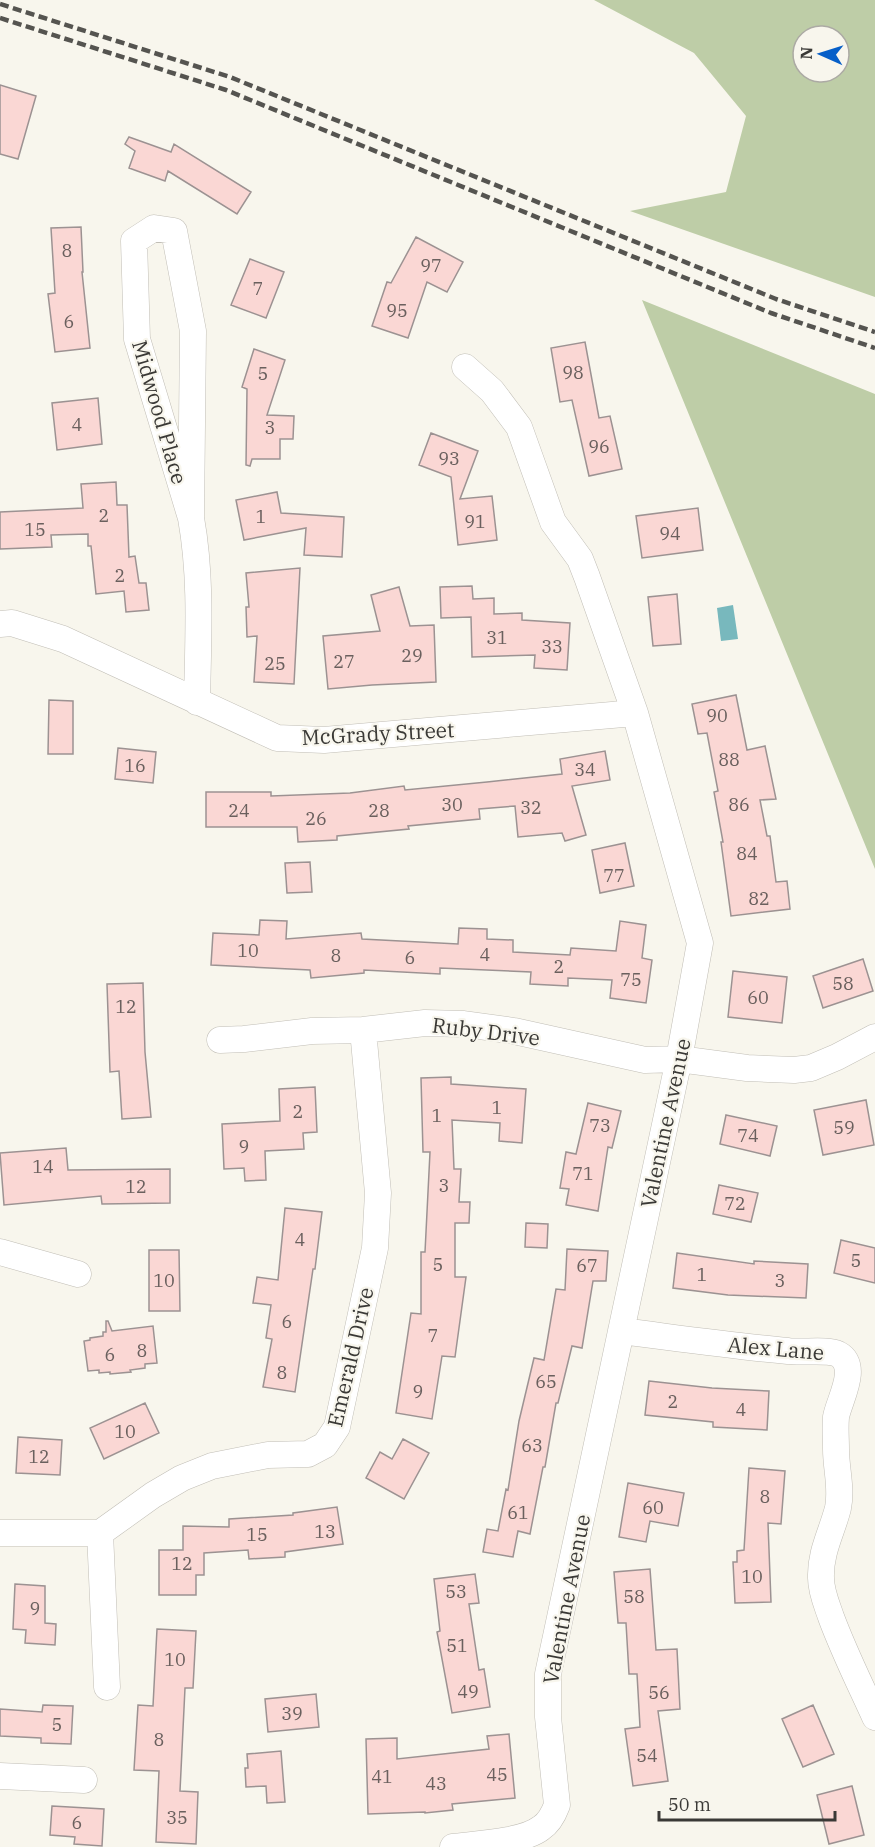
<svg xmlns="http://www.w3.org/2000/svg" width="875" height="1847" font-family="'IBM Plex Serif',serif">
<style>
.green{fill:#becda7;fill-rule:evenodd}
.water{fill:#78b8bd}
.building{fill:#fad7d4;stroke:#9c9292;stroke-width:1.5}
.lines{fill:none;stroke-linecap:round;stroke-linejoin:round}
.street-casing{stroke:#c1beb6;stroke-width:27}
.street{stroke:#fff;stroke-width:26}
.rail{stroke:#555450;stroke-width:4.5;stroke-dasharray:9 4.5;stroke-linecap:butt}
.labels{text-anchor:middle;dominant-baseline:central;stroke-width:4.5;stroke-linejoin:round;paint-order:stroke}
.number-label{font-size:18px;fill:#6a605e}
.street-label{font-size:21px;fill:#3a3936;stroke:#f8f6ed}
</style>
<rect width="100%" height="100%" fill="#f8f6ed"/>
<path class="green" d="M594 0H875V297L630 211 726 192 746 116 694 53ZM803 36H839V72H803Z
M642 300 875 394V869Z"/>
<path class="water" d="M733 605 738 639 721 641 717 608Z"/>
<path class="building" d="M0 85 36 96 18 159 0 154Z
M129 137 171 152 174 144 251 192 237 214 168 171 165 181 129 168 135 151 125 144Z
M81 227 83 272H82L90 348 55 352 48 294 55 293 51 228Z
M416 237 463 262 447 292 427 282 408 338 372 326 387 282 391 283Z
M250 259 284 272 266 318 231 305Z
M585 342 599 418 610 416 622 469 589 476 572 400 560 402 551 348Z
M254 349 285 360 267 415 294 416 293 439H280V459H252L250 466 246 465 247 389 242 387Z
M98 398 102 444 57 450 52 403Z
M431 433 478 451 460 499 492 496 497 540 458 545 451 477 419 465Z
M116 482 117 505H127L129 557 135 556 139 583H146L149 610 126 612 124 591 96 594 91 546H88V534L51 535 52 547 0 549V512L83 508 81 484Z
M277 492 281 513 344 517 342 557 304 555 306 528 244 540 236 500Z
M698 508 703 550 642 558 636 516Z
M300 568 294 684 254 682 257 636 247 637 246 607H249L246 573Z
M472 586 473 599 494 598V614L522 613V620L570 623 567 670 534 668 535 655 472 657 471 617 441 618 440 587Z
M399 587 410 626 434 625 436 682 372 685 328 689 323 636 380 631 371 595Z
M677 594 681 644 653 646 648 597Z
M736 695 747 750 765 746 776 799 760 800 767 836H770L776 882 787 881 790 909 731 916 721 842H723L714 792 718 791 707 733 698 734 692 704Z
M49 700 73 701V754H48Z
M118 748 156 752 153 783 115 779Z
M605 751 610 780 572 786 586 835 565 841 562 833 518 837 515 806 479 809 480 819 408 826 409 829 337 836V840L298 842 297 827H206V792H271V796L350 793 404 786 405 790 487 782 562 774 560 759Z
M625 843 634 886 600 893 592 850Z
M310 862 312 892 287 893 285 863Z
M260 920 287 921 286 939 361 933 362 939 458 944 459 928 487 929V939L513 940V952L570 955 571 948 616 951 620 921 646 925 642 958 652 960 646 1003 610 998 612 980 568 978V986L530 984 531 972 440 968V974L364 970V973L311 978 310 970 211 965 213 933 259 935Z
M863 959 873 991 823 1008 813 976Z
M733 971 787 977 782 1023 728 1017Z
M143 983 145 1052 151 1117 122 1119 119 1071 110 1072 107 984Z
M451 1077V1084L526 1089 522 1143 499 1141 500 1123 452 1120 454 1169H461L459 1202H470L469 1223H455V1277H466L455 1357 442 1356 432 1419 396 1413 411 1313 421 1314V1252H425L430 1152H423L421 1078Z
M315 1087 317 1132 303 1133 304 1149 265 1151 266 1180 245 1181 244 1168 224 1169 222 1124 280 1121 279 1089Z
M866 1100 874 1145 823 1155 814 1110Z
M588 1103 621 1111 612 1148 608 1147 598 1211 566 1205 569 1189 560 1188 566 1152 576 1154Z
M726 1115 777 1126 770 1156 720 1144Z
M66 1148 68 1170 170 1169V1203L102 1204 101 1196 4 1205 0 1153Z
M719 1185 758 1193 751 1222 713 1214Z
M285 1208 322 1212 315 1269H313L295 1392 263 1387 272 1339 266 1338 271 1305 253 1303 257 1277 278 1280Z
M526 1223 548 1224 547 1248 525 1247Z
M841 1240 875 1248V1283L834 1273Z
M567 1249 608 1251 606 1281H593L582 1348 572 1346 558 1403H556L545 1467H543L530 1534 518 1531 513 1557 483 1552 487 1529 498 1531 506 1489 508 1490 519 1421 534 1358 544 1360 556 1289 565 1290Z
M149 1250H179L180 1311H149Z
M677 1253 754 1264V1261L808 1264 806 1298 728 1295 673 1288Z
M106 1321H108L112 1331 153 1326 157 1363 145 1364V1368L130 1370 131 1372 110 1374V1372L99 1373V1370L88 1371 84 1341 90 1340V1338L103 1336V1332H106Z
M649 1381 712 1388 769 1391 767 1430 713 1427V1422L645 1415Z
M145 1403 159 1433 104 1459 90 1428Z
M18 1437 62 1440 60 1475 16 1473Z
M403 1439 429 1453 404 1499 366 1478 380 1452 392 1459Z
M749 1468 785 1471 781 1524 768 1523 771 1602 735 1603 733 1562H737V1551L744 1550Z
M628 1483 684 1493 678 1526 650 1521 646 1542 619 1537Z
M337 1507 343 1544 285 1552V1557L249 1559 248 1550 204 1553V1575H196V1595H159V1550H183V1526L229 1527V1519L293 1515V1513Z
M650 1569 656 1650 677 1649 680 1709 658 1711 668 1781 633 1786 625 1729 640 1727 637 1674H629L626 1623H618L614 1572Z
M475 1574 479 1603 469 1604 479 1670 484 1669 490 1707 452 1713 437 1632 440 1631 434 1579Z
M15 1584 45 1586V1623L56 1624 55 1645 25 1643 26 1630 13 1629Z
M157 1629 196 1631 193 1688H185L180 1791 198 1792 196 1844 156 1842 159 1771 134 1770 138 1705 153 1706Z
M316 1694 319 1727 268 1732 265 1699Z
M43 1705 73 1706 71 1744 41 1743V1738L0 1736V1709L42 1712Z
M813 1705 834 1754 803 1767 782 1719Z
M509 1734 515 1798 452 1804 453 1810 425 1813V1812L368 1814 366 1739 397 1738V1759L489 1749 487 1736Z
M281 1751 285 1802 267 1803 266 1786 246 1787 245 1768H248L247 1754Z
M852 1786 864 1835 829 1844 817 1795Z
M52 1806 104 1809 102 1846 74 1844 75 1837 50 1835Z"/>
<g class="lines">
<g class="street-casing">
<path id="street" d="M154 228 174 231 193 331 191 518 137 339 134 241Z
M191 518C202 579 198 641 197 702
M0 624 12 623 63 639 277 738 324 740 635 713
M220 1040 244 1039 312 1031 363 1030 425 1023 464 1024 514 1031 645 1060 679 1059 747 1068 794 1070 811 1068 837 1057 875 1037
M0 1252 78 1274
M621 1331C677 1338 733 1346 788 1351 802 1353 827 1349 838 1354 860 1366 839 1400 836 1417 835 1428 836 1439 836 1449 836 1469 842 1488 838 1508 832 1532 820 1552 821 1578 821 1592 827 1605 831 1617 844 1652 860 1684 875 1717
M0 1533H100L153 1495 182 1478 212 1466 268 1455 308 1454 325 1445 337 1427 375 1248 378 1193 363 1030
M100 1533 107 1687
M0 1776 84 1780
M453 1847C477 1844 523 1842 541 1828 549 1823 554 1813 557 1805L548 1717V1674L679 1059 700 943 635 713 587 577 580 559 553 522 519 427 492 391 465 367"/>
</g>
<use href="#street" class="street"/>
<path class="rail" d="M0 4 230 77 776 299 875 332
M0 18 226 90 771 313 875 348"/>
</g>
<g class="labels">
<g class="number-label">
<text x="67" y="250">8</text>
<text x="431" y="265">97</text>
<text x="258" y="288">7</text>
<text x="397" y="310">95</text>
<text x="69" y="321">6</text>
<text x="573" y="372">98</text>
<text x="263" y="373">5</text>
<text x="77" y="424">4</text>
<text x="270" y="427">3</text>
<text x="599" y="446">96</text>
<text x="449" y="458">93</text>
<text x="104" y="515">2</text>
<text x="261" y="516">1</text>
<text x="475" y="521">91</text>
<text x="35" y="529">15</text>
<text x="670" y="533">94</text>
<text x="120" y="575">2</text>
<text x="497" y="637">31</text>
<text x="552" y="646">33</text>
<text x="412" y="655">29</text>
<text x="344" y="661">27</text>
<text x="275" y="663">25</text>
<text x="717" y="715">90</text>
<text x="729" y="759">88</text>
<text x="135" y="765">16</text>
<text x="585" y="769">34</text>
<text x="452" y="804">30</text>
<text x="739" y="804">86</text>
<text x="531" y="807">32</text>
<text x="239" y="810">24</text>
<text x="379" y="810">28</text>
<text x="316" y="818">26</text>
<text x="747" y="853">84</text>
<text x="614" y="875">77</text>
<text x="759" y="898">82</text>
<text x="248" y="950">10</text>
<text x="485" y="954">4</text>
<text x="336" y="955">8</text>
<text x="410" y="957">6</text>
<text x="559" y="966">2</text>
<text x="631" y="979">75</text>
<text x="843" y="983">58</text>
<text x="758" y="997">60</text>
<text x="126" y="1006">12</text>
<text x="497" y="1107">1</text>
<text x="298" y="1111">2</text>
<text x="437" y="1115">1</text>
<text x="600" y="1125">73</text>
<text x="844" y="1127">59</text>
<text x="748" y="1135">74</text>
<text x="244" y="1146">9</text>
<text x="43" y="1166">14</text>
<text x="583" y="1173">71</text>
<text x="444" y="1185">3</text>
<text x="136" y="1186">12</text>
<text x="735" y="1203">72</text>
<text x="300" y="1239">4</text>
<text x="856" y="1260">5</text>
<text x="438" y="1264">5</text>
<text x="587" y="1265">67</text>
<text x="702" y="1274">1</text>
<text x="164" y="1280">10</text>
<text x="780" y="1280">3</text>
<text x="287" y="1321">6</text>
<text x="433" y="1335">7</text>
<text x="142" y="1350">8</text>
<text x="110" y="1354">6</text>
<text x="282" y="1372">8</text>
<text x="546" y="1381">65</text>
<text x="418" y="1391">9</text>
<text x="673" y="1401">2</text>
<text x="741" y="1409">4</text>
<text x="125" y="1431">10</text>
<text x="532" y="1445">63</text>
<text x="39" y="1456">12</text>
<text x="765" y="1496">8</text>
<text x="653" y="1507">60</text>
<text x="518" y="1512">61</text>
<text x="325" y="1531">13</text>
<text x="257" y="1534">15</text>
<text x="182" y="1563">12</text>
<text x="752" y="1576">10</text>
<text x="456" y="1591">53</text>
<text x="634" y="1596">58</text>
<text x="35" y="1608">9</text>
<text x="457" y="1645">51</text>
<text x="175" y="1659">10</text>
<text x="468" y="1691">49</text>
<text x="659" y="1692">56</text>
<text x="292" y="1713">39</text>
<text x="57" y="1724">5</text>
<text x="159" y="1739">8</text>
<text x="647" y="1755">54</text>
<text x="497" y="1774">45</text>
<text x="382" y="1776">41</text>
<text x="436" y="1783">43</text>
<text x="177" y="1817">35</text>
<text x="77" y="1822">6</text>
</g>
<g class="street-label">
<text transform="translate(160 412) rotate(74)">Midwood Place</text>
<text transform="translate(378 733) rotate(-3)">McGrady Street</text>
<text transform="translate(486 1031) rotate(7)">Ruby Drive</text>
<text transform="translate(665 1123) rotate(-78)">Valentine Avenue</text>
<text transform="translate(776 1348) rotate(5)">Alex Lane</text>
<text transform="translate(350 1357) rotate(-77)">Emerald Drive</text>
<text transform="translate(566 1599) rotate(-79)">Valentine Avenue</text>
</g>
</g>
<g transform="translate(821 54) rotate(273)"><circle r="28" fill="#f8f6ed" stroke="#acaaa4" stroke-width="1.5"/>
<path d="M0-4.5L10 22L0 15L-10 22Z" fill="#065fc8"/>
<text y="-9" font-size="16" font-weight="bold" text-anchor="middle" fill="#3a3936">N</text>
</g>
<path d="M659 1811v9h176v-9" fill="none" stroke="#3a3936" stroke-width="3"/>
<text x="668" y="1811" font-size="18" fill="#3a3936" stroke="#f8f6ed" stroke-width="4.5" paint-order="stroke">50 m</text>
</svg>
